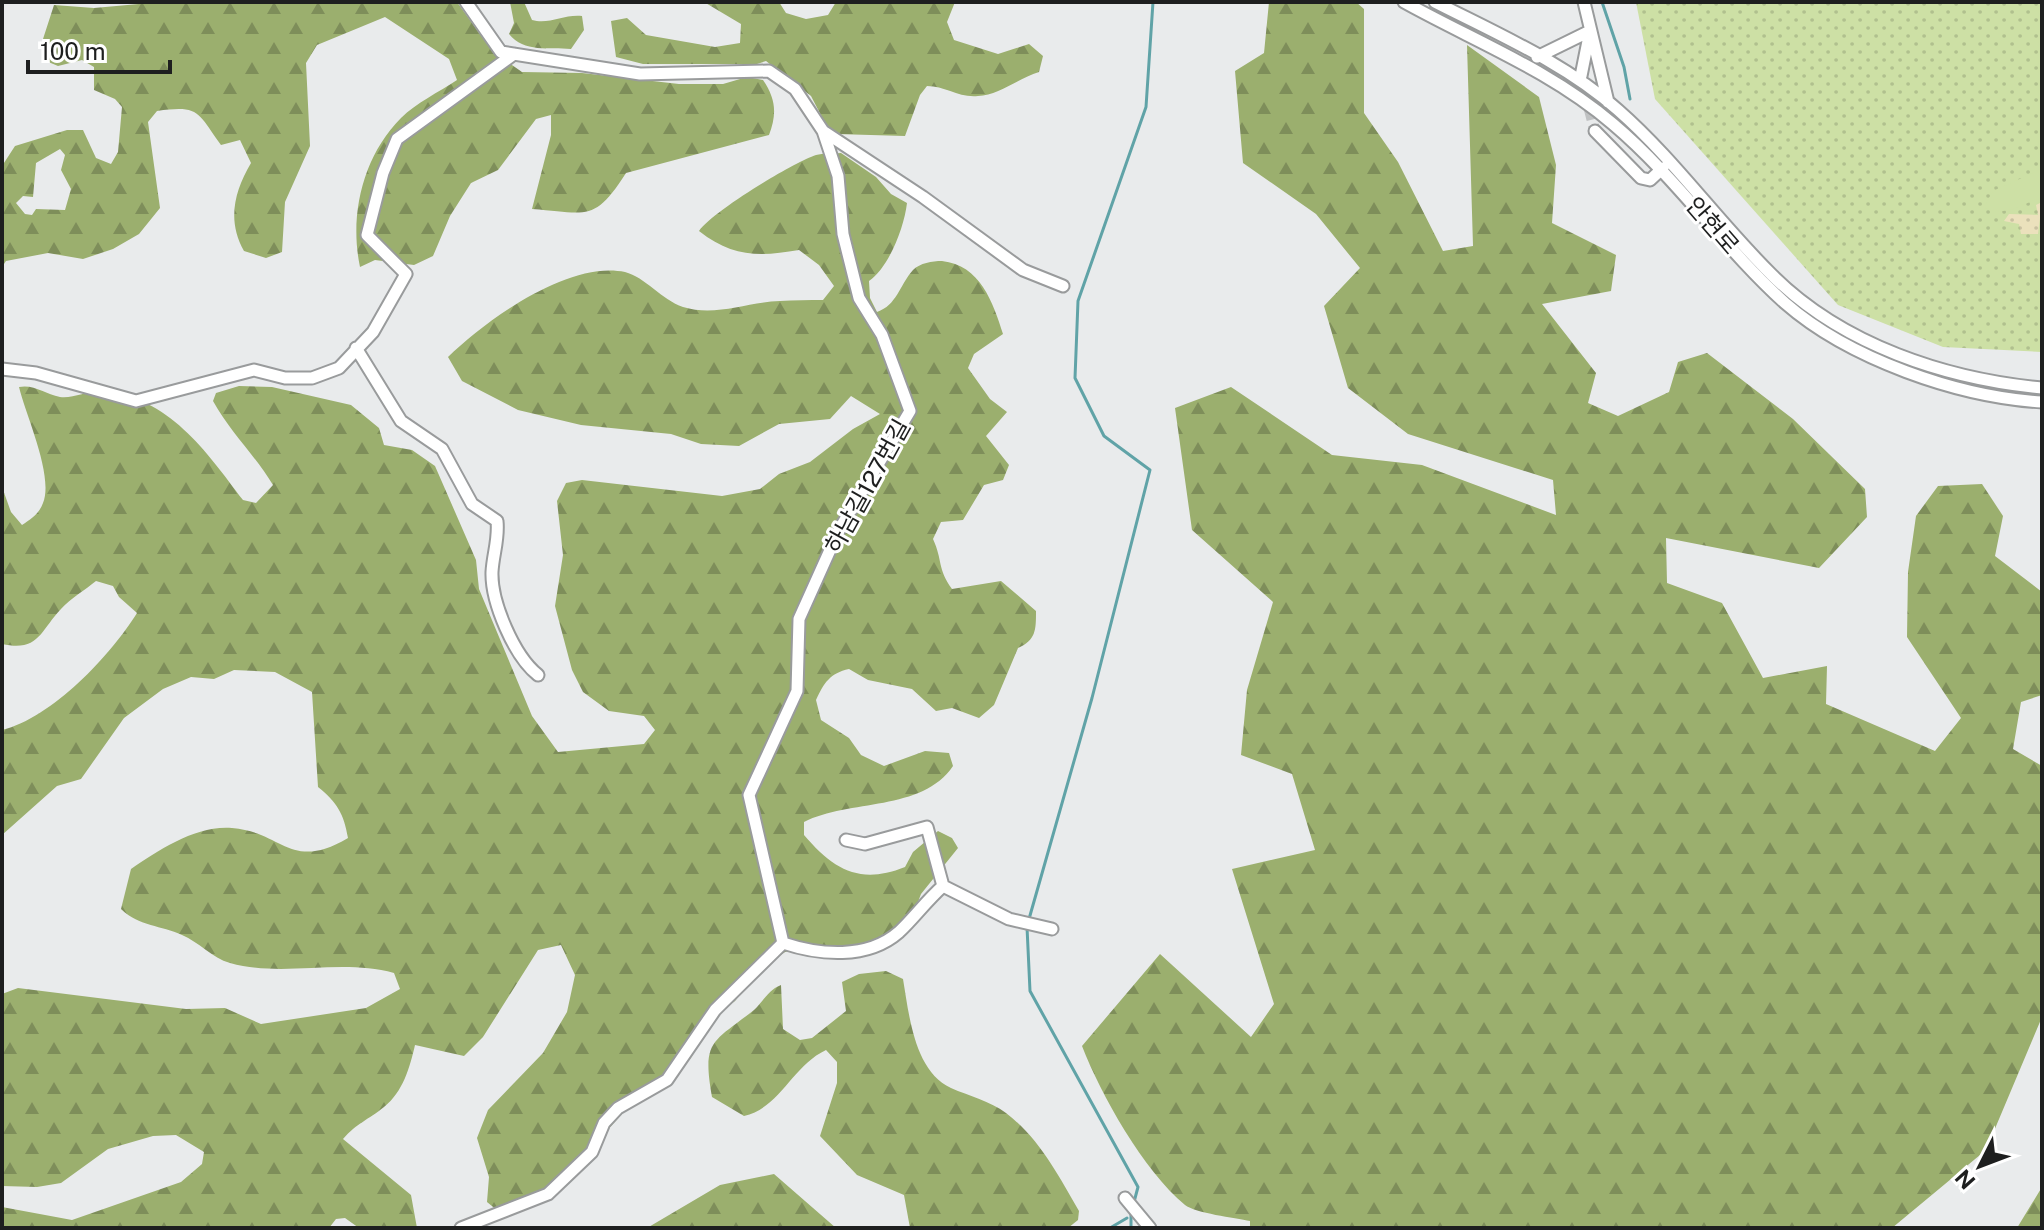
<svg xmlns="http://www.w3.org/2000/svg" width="2044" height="1230" font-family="'Public Sans','Noto Sans KR',sans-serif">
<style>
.green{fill:url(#green-dots)}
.forest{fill:url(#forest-firs);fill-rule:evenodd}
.sand{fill:url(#sand-dots)}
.pitch{fill:#cde0a5}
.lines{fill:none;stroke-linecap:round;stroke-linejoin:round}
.stream{stroke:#60a3a7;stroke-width:3}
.minor-tunnel{stroke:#c0c2c3;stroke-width:11;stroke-dasharray:11 5.5;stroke-linecap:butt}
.minor-casing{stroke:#999b9c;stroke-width:15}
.minor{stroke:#fff;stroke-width:11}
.labels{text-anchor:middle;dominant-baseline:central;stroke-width:6;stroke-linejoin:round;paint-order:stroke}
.street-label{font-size:24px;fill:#1e1f1f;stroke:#fff}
</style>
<defs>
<pattern id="green-dots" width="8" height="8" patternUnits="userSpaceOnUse" patternTransform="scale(2)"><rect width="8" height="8" fill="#cde0a5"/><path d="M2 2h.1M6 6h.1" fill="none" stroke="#b0c08e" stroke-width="1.8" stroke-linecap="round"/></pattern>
<pattern id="forest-firs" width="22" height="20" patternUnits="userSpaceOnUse" patternTransform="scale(2)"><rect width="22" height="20" fill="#9baf6e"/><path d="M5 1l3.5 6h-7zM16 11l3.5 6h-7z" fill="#7e8e5a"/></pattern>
<pattern id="sand-dots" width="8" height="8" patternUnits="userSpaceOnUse" patternTransform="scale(2)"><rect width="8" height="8" fill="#ebe1bc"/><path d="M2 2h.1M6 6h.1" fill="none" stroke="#c9c1a1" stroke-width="1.8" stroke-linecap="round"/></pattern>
</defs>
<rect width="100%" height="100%" fill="#e9ebec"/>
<path class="green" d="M1636 2H2042V352L1943 347 1838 305 1655 99Z"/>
<path class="forest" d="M161 2H457L493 52 522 72 582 73 679 84H723L747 77 763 80C776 99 777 114 769 135L626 173C594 223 587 213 532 209L551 135V115L536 119 498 170 471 183 450 216 433 256 414 265 375 260 360 267C349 215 363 156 401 118 416 103 439 92 457 80L449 59 385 17 317 45 306 63 310 146 285 202 282 252 266 258 244 251C227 221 234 192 251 163L240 140 221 145C197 112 200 105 157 111L148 122 160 208 139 234 113 249 83 259 48 253 6 261 2 267V166L15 146 67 130H83L96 158 111 164 118 152 122 107 115 99 94 90V67L82 60 58 66 46 61 43 39 54 5 94 8ZM60 149 65 155 61 170 71 189 65 210 36 209 32 215 25 214 16 203 23 196 33 197 36 163Z
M510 2H524L532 20C549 25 564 14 582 16L584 30 571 49C549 47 524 53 509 34L514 23Z
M704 2H779L786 13 806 19 828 15 836 2H955L947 22 954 40 998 54 1029 44 1043 56 1039 72C1019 78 999 95 978 96 959 98 945 86 927 86L920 95 905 136 836 134 826 125 811 96 766 61 757 64H643L616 57 611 21 627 18 646 35 715 47 740 43 741 24Z
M1269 2H1356L1364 9V113L1398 162 1443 251 1473 246 1467 45 1539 97 1556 165 1552 223 1616 255 1611 291 1542 304 1596 373 1588 403 1618 416 1669 392 1678 362 1707 353 1793 419 1865 489 1867 517 1819 568 1666 538 1667 583 1722 603 1763 678 1827 666 1826 704 1935 751 1961 718 1907 637 1908 572 1916 516 1938 486 1982 484 2003 516 1995 556 2042 592V695L2021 702 2013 749 2042 766V1017L1986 1150 1892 1228H1250V1221C1235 1218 1195 1213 1185 1205 1143 1170 1101 1095 1082 1046L1160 954 1251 1037 1274 1004 1232 869 1315 850 1292 774 1241 755 1247 690 1273 602 1192 530 1175 408 1231 387 1332 455 1422 465 1556 515 1553 480 1408 434 1348 388 1324 306 1360 268 1316 214 1243 163 1235 71 1264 53Z
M841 153 876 177 891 194 907 203C904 228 889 267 869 281L870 298 877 312C897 305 899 286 913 270 920 263 932 261 942 261 980 265 993 302 1003 334L974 354 968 368 990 399 1007 412 986 436 1009 465 1003 480 984 485 963 520 941 522 933 539C943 561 937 568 952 589L1001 581 1036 611C1036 630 1036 640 1018 648L994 705 979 718 952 708 936 711 912 689 868 680 849 669C830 673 824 683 816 700L821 720 849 738 861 755 884 766 925 751 949 753 953 766C922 812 849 799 804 822V835C834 870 860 885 905 867L913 852 938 831 952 838 958 848 921 894 907 931 863 948H807L785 952 758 971 735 1001 704 1024 700 1043 690 1059 670 1082 629 1106 546 1199 525 1210 498 1211 487 1202 489 1177 477 1138 488 1110 543 1053 567 1012 575 975 561 945 538 950 483 1037 464 1056 415 1045C410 1067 403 1092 384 1107 368 1120 357 1123 343 1139L411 1195 417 1228H359L345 1218 336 1219 329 1228H2V1207L72 1220 181 1182 202 1164 204 1152 176 1135 153 1136 108 1149 61 1183 37 1187 2 1186V994L18 988 186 1009 225 1008 261 1024 366 1008 400 989 394 973C339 958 284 978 230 963 212 958 199 942 182 935 161 925 140 927 121 909L131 869C159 850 196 825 232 828 283 832 291 872 348 838 344 814 337 802 318 787L312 692 275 672 234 670 214 679 191 677 163 689 124 718 81 779 57 786 2 835V730C52 718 111 655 137 613L119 597 113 586 96 581C85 590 71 598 61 609 40 631 39 652 2 644V487L11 512 22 525C31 519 39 514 43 503 54 476 26 416 19 387 34 384 45 394 60 397 73 399 88 390 102 391 169 397 206 451 243 500L256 503 273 485C255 455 230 432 213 401L216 393 239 386 272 387 351 405 379 428 384 445 412 450 435 466 476 560 479 589 532 716 558 752 644 744 655 730 644 716 609 711 583 692 572 670 555 606 563 555 557 501 566 483 582 480 722 496 760 489 779 474 810 462 853 429 880 414 851 396 830 419 779 424 739 446 701 444 671 434 581 425 518 410 462 381 448 357C486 320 569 260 625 272 645 277 662 300 683 307 716 317 747 302 780 301 794 300 809 300 823 300L834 286 819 265 799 250C759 257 732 257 699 231 712 212 792 163 816 155 823 153 833 154 841 153Z
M886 971 903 979C909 1014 914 1071 951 1088 969 1096 990 1101 1006 1113 1040 1139 1058 1175 1079 1211L1078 1220 1068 1228H910L904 1195 857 1175 820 1136 837 1083V1062L826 1050C792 1066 780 1108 744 1116L712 1097C702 1040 712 1043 754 1010 764 1001 768 990 781 985L783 1029 800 1040 812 1038 846 1011 842 982 859 974Z
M774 1174 836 1228H647L720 1185Z
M2042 1187V1228H2017Z"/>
<path class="sand" d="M2042 202 2038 234H2021L2019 224 2004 221 2009 214 2038 215 2036 205Z"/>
<path class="pitch" d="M2042 169V197C2025 203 2001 219 1984 207L1993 191Z"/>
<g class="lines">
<path class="stream" d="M1602 2 1624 67 1630 99
M1029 919 1092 698 1150 470 1104 436 1075 378 1078 301 1146 107 1153 2
M1027 927 1030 991 1138 1187 1134 1202
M1131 1213V1228
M1110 1228 1127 1218"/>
<path class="minor-tunnel" d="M1581 77 1595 131"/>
<g class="minor-casing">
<path id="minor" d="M466 2 501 52 640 74 769 71 795 89 823 131 838 176 843 234 859 298 882 335 910 411 839 530 799 619 797 691 749 795 783 943C819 955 867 960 899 932 914 918 927 900 943 886L1009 919 1052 929
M1404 2C1474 41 1550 70 1613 124 1677 178 1723 247 1785 303 1849 359 1958 397 2042 402
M1435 2C1496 33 1567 64 1618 110 1675 160 1718 222 1772 275 1842 345 1946 379 2042 388
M1584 2 1608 102
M1537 57 1590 31
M1581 76 1589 36
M823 131 923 197 1023 270 1063 286
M1595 131 1641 178 1650 180 1663 168
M356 348 401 421 442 449 472 504 497 521C499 539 493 554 492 572 491 602 514 656 538 675
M2 369 36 373 136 401 254 370 285 378H312L339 368 373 332 406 274 367 235 383 173 397 139 514 54
M846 840 865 844 927 827 943 886
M1125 1198 1150 1228
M461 1228 548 1194 592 1152 604 1123 618 1108 667 1080 715 1010 783 943"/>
</g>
<use href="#minor" class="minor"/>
</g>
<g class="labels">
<g class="street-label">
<text transform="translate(1713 225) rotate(49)">안현로</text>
<text transform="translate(867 486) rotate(-61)">하남길127번길</text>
</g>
</g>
<rect width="2044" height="1230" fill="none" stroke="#1e1f1f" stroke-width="8"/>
<g transform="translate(1980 1166) rotate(228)" stroke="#ffffff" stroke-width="6" paint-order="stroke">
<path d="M0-6L14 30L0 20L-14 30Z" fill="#1e1f1f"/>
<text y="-12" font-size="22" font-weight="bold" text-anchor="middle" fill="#1e1f1f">N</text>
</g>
<path d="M28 60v12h142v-12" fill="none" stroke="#1e1f1f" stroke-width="4"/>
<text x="40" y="60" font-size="24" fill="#1e1f1f" stroke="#ffffff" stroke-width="6" paint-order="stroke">100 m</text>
</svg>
